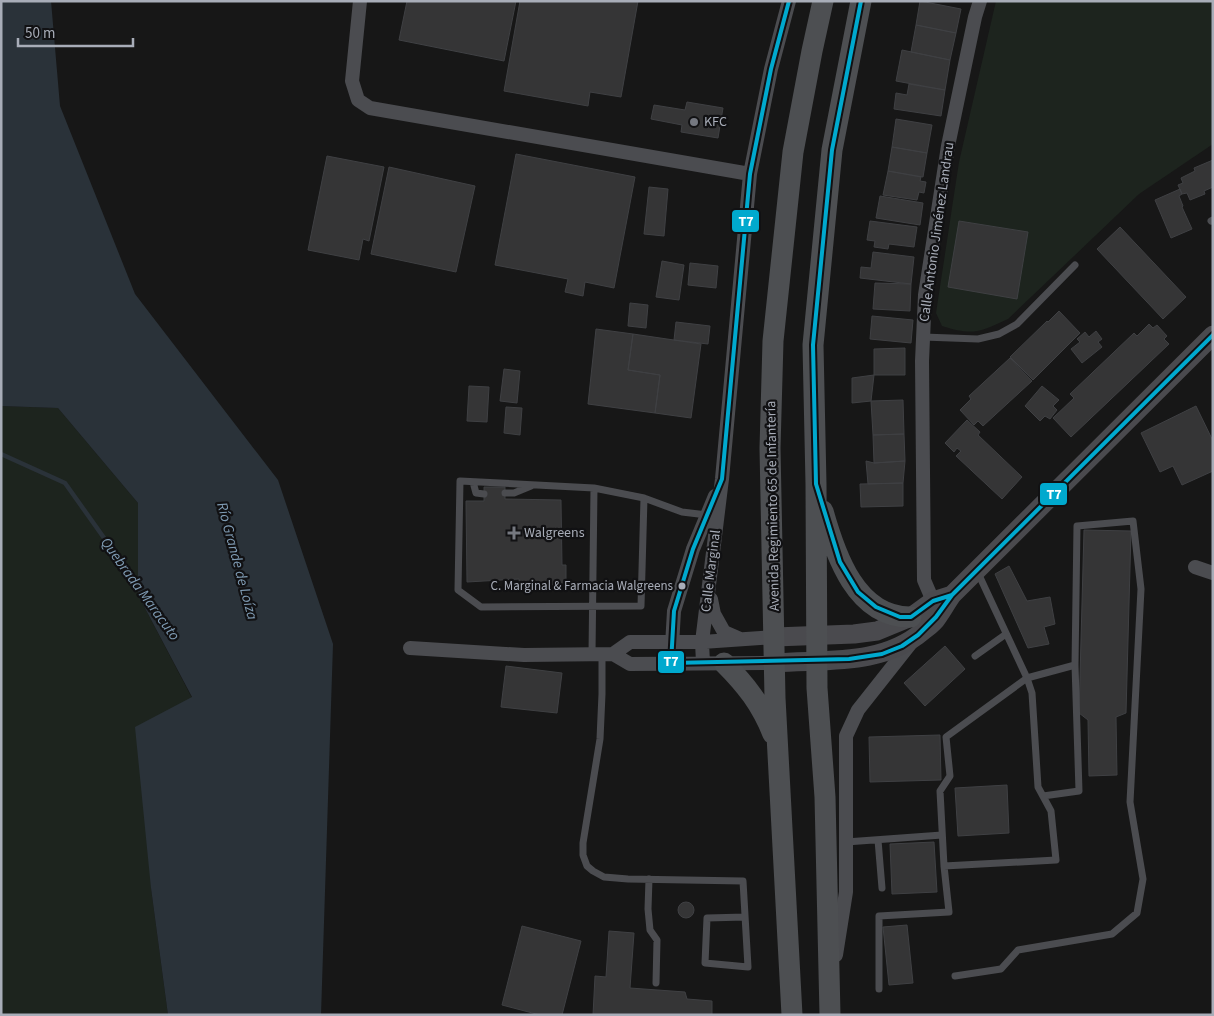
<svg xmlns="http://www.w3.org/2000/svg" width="1214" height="1016" font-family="'Source Sans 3',sans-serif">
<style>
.green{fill:#1d241e}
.water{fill:#2a3239}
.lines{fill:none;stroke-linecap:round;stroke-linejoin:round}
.stream{stroke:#2a3239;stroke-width:4.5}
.building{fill:#353536;stroke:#3f4043}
.lane{stroke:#4b4c50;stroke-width:7}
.street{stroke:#4b4c50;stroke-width:14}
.secondary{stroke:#4a4a4e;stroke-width:19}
.primary{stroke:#4d4f52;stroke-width:21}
.bus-1-casing{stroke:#111113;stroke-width:8}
.bus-1{stroke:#00a9ce;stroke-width:4}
.poi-dot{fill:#757880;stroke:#111113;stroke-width:2}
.bus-dot{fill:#a8adb8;stroke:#111113;stroke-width:2}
.labels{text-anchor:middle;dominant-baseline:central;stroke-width:4.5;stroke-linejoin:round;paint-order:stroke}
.bus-label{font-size:13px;fill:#a8adb8;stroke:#111113;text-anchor:end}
.poi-label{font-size:14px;fill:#a8adb8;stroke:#111113;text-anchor:start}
.street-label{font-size:14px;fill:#a8adb8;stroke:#111113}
.water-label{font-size:15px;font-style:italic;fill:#7f9bb3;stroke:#111113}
.line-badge{stroke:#111113;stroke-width:2}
.badge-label{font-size:14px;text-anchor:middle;font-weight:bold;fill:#fff}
</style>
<rect width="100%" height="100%" fill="#171717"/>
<path class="green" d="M996 1H1213V144L1139 194 1008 319C980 332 973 336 942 326L936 313 959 162Z
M1 406 58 408 138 503V595L192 698 151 888 168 1015H1Z"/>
<path class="water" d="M1 1H51L60 106 135 294 278 480 333 644 321 1015H168L151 888 135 727 192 697 138 595V503L58 408 1 406Z"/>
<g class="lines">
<path class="stream" d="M1 454 65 483 141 590"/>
</g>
<path class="building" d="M407 1H516L504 61 399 40Z
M520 1H638L621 97 590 92 588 106 504 91Z
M920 1 961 9 956 33 916 25Z
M916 25 956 33 950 60 911 52Z
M902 50 950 60 945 90 896 81Z
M909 84 945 90 941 116 894 109 896 93 907 95Z
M687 102 723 108 718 138 681 132 682 125 651 119 654 105 685 110Z
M896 119 932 125 927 153 892 147Z
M892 147 927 153 923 177 888 171Z
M516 154 635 177 614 288 585 282 583 296 565 292 568 279 495 265Z
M327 156 384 167 369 241 363 239 359 260 308 250Z
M1213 160V187L1204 191 1205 194 1190 200 1187 193 1182 194 1178 185 1183 183 1181 178 1195 171 1194 168Z
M389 167 475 186 456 272 371 254Z
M888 171 921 177 920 181 926 182 924 193 919 192 917 200 883 195Z
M649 187 668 189 664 236 644 234Z
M1180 189 1182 194 1179 196 1183 206 1182 207 1192 229 1171 238 1155 200Z
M880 196 923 203 920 225 876 218Z
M870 221 917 227 914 247 889 244 888 249 874 247 875 241 867 240Z
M959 221 1028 232 1017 299 948 287Z
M1120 227 1186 297 1163 319 1097 249Z
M873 252 914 257 911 284 860 278 861 267 871 268Z
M662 261 684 265 679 300 656 297Z
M690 263 718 266 716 288 688 285Z
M875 283 911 284 910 311 873 309Z
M630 303 648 305 646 328 628 326Z
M1059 311 1080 333 1033 380 1010 357 1047 321 1048 322Z
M872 316 913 320 911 343 870 339Z
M676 322 710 326 708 344 674 340Z
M1149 324 1153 328 1157 325 1167 336 1164 339 1169 344 1071 437 1053 418 1074 398 1070 394 1134 333 1137 336Z
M596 329 633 334 628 370 660 375 655 413 588 404Z
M1096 331 1102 339 1098 342 1102 347 1082 363 1071 349 1080 342 1077 339 1085 332 1089 337Z
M633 334 701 344 691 418 655 413 660 375 628 370Z
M905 348V375H874V349Z
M1010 358 1032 381 983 426 978 421 974 425 960 410 971 399 969 396Z
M504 369 520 371 517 403 500 401Z
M874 375 871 401 852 403V378Z
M469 386 489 387 487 422 467 421Z
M1042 386 1059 400 1053 406 1057 410 1050 419 1045 416 1040 421 1025 406Z
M903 400 904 434 873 435 871 401Z
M1196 406 1213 441V471L1182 485 1173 466 1160 472 1141 433Z
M506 407 522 408 520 435 504 433Z
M967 420 980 432 978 435 1022 477 1002 499 956 456 961 451 957 448 954 452 945 443Z
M904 434 905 461 874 463 873 435Z
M866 461 874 463 905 461 903 483 868 484Z
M903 483V506L861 507 860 484Z
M484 487H505V499L561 500 562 565H566V586L520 587 519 579 467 582 466 501H484Z
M1084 530 1131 531 1126 713 1116 717 1117 775 1089 776 1088 720 1079 713Z
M1009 566 1027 601 1050 597 1055 624 1044 627 1049 644 1028 648 995 574Z
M945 646 965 669 925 706 904 683Z
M506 666 562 673 557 713 501 707Z
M940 735 941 780 870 782 869 737Z
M1007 785 1009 833 958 836 955 788Z
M934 842 937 892 892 894 890 844Z
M678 910a8 8 0 1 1 16 0a8 8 0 1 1-16 0Z
M907 925 913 983 889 985 883 927Z
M522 926 581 941 562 1015H540L502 1005Z
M609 931 634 933 630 988 685 992 687 999 712 1001V1015H593L595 976 606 977Z"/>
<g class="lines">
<path class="lane" d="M1211 221 1213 220
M923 337 978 339 999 334 1017 324 1075 265
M473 482 476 493 484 494
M505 493H514L531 486
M644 498 641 606 481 607 458 590 460 481 594 488 644 498 682 512 707 515
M978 573 1027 678 1032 693 1038 787 1051 811 1056 860 944 866 940 791 950 776 946 737 1027 678 1075 665
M592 654 594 488
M602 654V694L600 739 583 843V855L587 866 593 871 604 877 628 879 743 881 748 967 705 963 707 918 745 917
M975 656 1006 634
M878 840 882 888
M846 842 942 835
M649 879 648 909 650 930 657 940 656 983
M955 976 1001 969 1018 950 1112 934 1137 913 1143 879 1130 802 1141 589 1133 521 1077 526 1075 665 1079 791 1043 796
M879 989V916L949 912 944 866"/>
<path class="street" d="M360 1 352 81 358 100 370 108 750 174
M1195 567 1213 573
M711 599 714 614 724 632 740 639
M939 608 933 601 924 580 922 361 925 295 948 146 975 17 980 1
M775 637 702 642H630L613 654 630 664 775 663
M410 648 524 655 613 654
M671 663 674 611 693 549 715 496
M703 663 702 642 722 479 750 174 771 69 789 1
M836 955 846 892V736L858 710 911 643"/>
<path class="secondary" d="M775 637 854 634 877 631 911 617 933 601 952 595
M775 663C826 659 882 666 923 631 928 627 934 623 937 618 943 610 947 602 952 595L1213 335"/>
<path class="primary" d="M823 511C835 554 856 618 911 617
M724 663C746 685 761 704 773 734
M792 1015 775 698 770 448 773 341 793 152 812 51 823 1
M830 1015 825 797 817 688 816 484 813 345 832 150 861 1"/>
<g class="bus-1-casing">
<path id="bus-1" d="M789 1 771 69 750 174 722 479 693 549 674 611 671 663 849 659 882 654 902 646 918 635 936 617 952 595 1213 335
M861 1 832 150 813 345 816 484 840 562 858 592 876 607 900 617H911L933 601 952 595 956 591"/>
</g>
<use href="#bus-1" class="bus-1"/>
</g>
<g class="poi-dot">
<circle cx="694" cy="122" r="5"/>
<path d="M511.5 525.5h5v5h5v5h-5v5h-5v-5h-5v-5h5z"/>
</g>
<circle class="bus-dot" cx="682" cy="586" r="4.5"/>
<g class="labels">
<g class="bus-label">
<text x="673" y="586">C. Marginal &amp; Farmacia Walgreens</text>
</g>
<g class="poi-label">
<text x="704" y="122">KFC</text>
<text x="524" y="533">Walgreens</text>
</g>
<g class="street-label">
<text transform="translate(937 232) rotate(-82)">Calle Antonio Jiménez Landrau</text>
<text transform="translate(773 506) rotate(-91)">Avenida Regimiento 65 de Infantería</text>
<text transform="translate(711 571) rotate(-83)">Calle Marginal</text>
</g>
<g class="water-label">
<text transform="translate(237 561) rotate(75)">Río Grande de Loíza</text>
<text transform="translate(140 589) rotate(54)">Quebrada Maracuto</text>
</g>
</g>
<g class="line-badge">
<rect x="731" y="209" width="29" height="24" rx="5" fill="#00a9ce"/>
<rect x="1039" y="482" width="29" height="24" rx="5" fill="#00a9ce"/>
<rect x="657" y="650" width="28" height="24" rx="5" fill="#00a9ce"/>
</g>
<g class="badge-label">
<text x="746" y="226">T7</text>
<text x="1054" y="499">T7</text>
<text x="671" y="666">T7</text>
</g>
<rect width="1214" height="1016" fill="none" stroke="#a8adb8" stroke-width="5"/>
<path d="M18 38v8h115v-8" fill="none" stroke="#a8adb8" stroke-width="2.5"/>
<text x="25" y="38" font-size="15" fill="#a8adb8" stroke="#111113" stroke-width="4" paint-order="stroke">50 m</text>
</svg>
